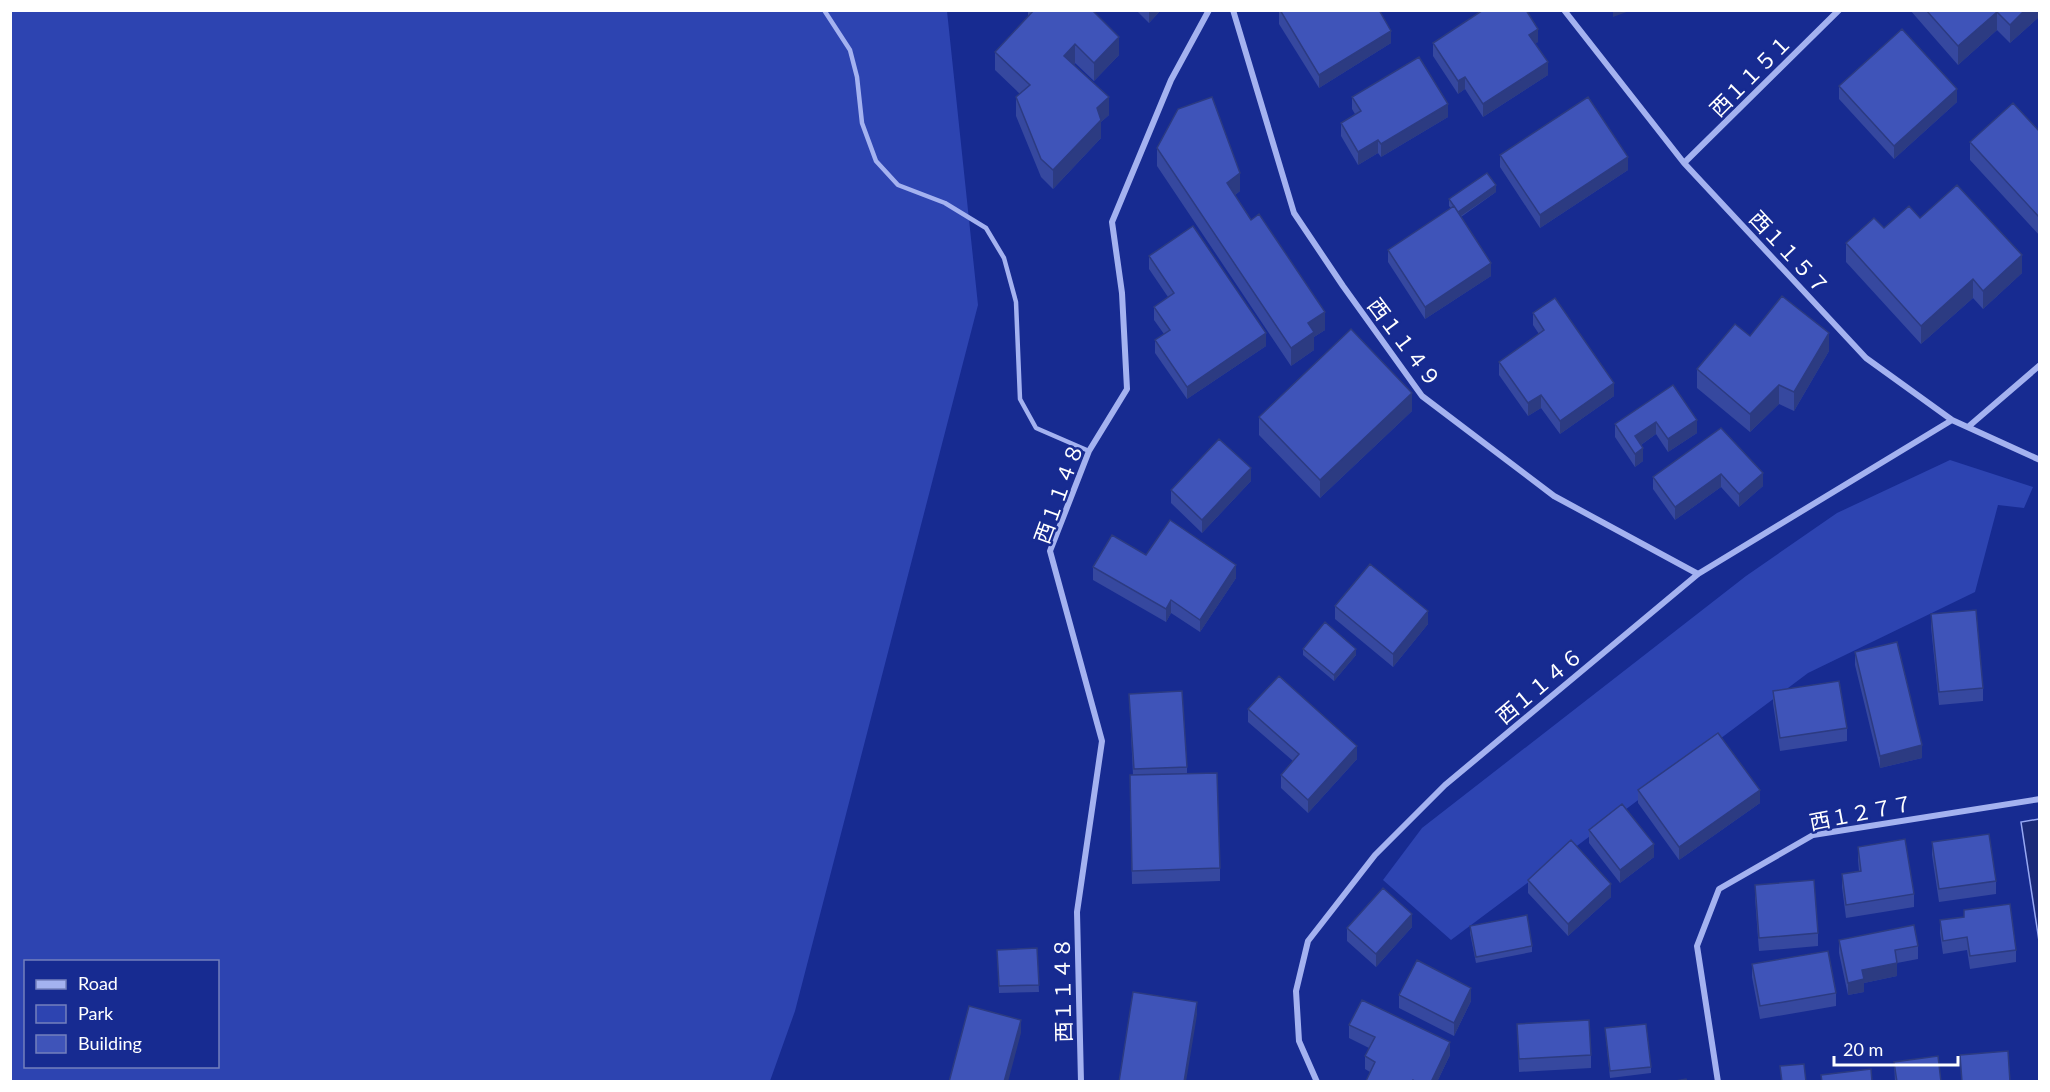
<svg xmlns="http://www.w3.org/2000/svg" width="2050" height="1092" font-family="Lato,'Noto Sans JP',sans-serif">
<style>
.green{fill:#2d44b1;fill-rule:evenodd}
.water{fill:#1b2a79;stroke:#97a8f3;stroke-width:1.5}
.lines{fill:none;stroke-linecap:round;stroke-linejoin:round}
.lane{stroke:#a4b2f0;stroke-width:4.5}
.street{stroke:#a4b2f0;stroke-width:6}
.wall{fill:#36489f}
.shaded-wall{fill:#2c3b82}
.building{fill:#3f54b9;stroke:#2c3b82;stroke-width:1.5}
.labels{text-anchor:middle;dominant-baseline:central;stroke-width:5;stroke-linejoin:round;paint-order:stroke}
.street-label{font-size:21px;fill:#fff;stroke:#172b91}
</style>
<rect width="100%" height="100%" fill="#172b91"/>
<path class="green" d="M10 11H947L978 305 795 1011 770 1081H11ZM26 962H218V1066H26Z
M1950 460 2033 487 2024 508 1998 505 1975 592 1808 673 1451 940 1383 880 1422 828 1746 576 1837 513Z"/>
<path class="water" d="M2039 819H2040L2039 941 2021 822Z"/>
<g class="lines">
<path class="lane" d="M824 10 850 50 857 77 862 123 876 161 898 185 945 203 986 228 1004 258 1016 302 1020 399 1036 428 1089 451"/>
<path class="street" d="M1233 10 1294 213 1343 286 1422 396 1554 496 1698 574
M1564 10 1684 163 1866 358 1952 420 2040 460
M1684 163 1839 10
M1968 427 2040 365
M1081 1082 1077 912 1102 741 1050 551 1089 451 1127 389 1122 293 1112 222 1171 80 1209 10
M1317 1082 1299 1041 1296 991 1308 941 1375 855 1445 785 1698 574 1952 420
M1718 1082 1697 946 1719 889 1813 835 2040 799"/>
</g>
<path class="wall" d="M1028 10H1092L1119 55 1094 81 1075 63 1074 64 1109 115 1101 122V138L1053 189 1041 177 1016 116V97L1020 94 995 70V52L1028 17Z
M1136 10H1161L1149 23Z
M1910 10H2040V16L2010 43 1997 30 1958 65Z
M1279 11 1391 43 1319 88 1279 24Z
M1538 42 1535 43 1548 75 1483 117 1465 89 1458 94 1433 56V43Z
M1839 86 1957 102 1894 159 1839 99Z
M1352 97 1448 117 1381 157 1378 153 1358 165 1341 136V123L1355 114 1352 109Z
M2040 132V236L1970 160V142Z
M1157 148 1240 191 1235 195 1325 330 1314 337V350L1291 366 1157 166Z
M1500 155 1628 170 1540 228 1500 167Z
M1496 192 1461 217 1491 276 1425 319 1388 262V250L1451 208 1449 206V199Z
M1920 218 2022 273 1983 309 1973 298 1921 344 1846 262V243L1884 228Z
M1149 256 1266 346 1187 399 1155 353V340L1164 334 1154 320V307L1168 297 1149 269Z
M1533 313 1614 396 1560 434 1541 408 1528 416 1499 375V362L1539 334 1533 325Z
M1750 336 1829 351 1794 411 1779 404 1750 432 1697 388V369Z
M1673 385 1697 433 1668 452 1656 434 1641 445 1643 461 1635 467 1615 437V424Z
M1412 411 1320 498 1259 435V417Z
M1721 428 1763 486 1739 507 1721 487 1675 520 1653 489V477Z
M1251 481 1202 533 1171 503V490Z
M1093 567 1236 578 1200 632 1171 613 1166 622 1093 580Z
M1335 606 1428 624 1393 667 1335 619Z
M1931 614 1983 688V701L1939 705 1931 627Z
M1303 649 1356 655 1334 681 1303 655Z
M1855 652 1922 758 1880 768 1855 665Z
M1773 691 1847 728V741L1780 751 1773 703Z
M1129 694 1187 767V773L1220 868V881L1132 884 1130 788 1133 775Z
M1248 709 1357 759 1308 813 1281 788V775L1293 761 1248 722Z
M1638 790 1760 803 1679 860 1638 803Z
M1589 830 1654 857 1620 883 1589 843Z
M1932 842 1996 881V894L1939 902 1932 855Z
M1858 847 1914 894V907L1846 918 1842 887V874L1859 871 1858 860Z
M1528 880 1611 897 1568 936 1528 893Z
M1755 885 1818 933V946L1759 951 1755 898Z
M1940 920 2016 950V962L1970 969 1967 950 1943 954 1940 933Z
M1470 926 1532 946V952L1476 963 1470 933Z
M1412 927 1376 967 1347 941V928Z
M1839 940 1918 946V959L1897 963V976L1864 983V992L1848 995 1839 953Z
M1037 948 1039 992 999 993 997 950Z
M1752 964 1836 993V1006L1760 1019 1752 977Z
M1399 995 1471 1001 1454 1036 1399 1008Z
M1517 1024 1591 1055V1068L1519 1072Z
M1349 1025 1450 1055 1437 1082H1366L1370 1072 1365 1069V1056L1369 1048 1349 1038Z
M1605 1028 1651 1067V1073L1610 1078Z
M1894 1062 1941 1082H1895Z"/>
<path class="shaded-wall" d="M1149 10H1161L1149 23Z
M1613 10H1632L1613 17Z
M2025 10H2040V16L2010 43V25Z
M1997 12V30L1958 65V46Z
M1538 29V42L1529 48V35Z
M1391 31V43L1319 88V75Z
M1119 37V55L1094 81V63Z
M1075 44V63L1064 74V56Z
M1548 62V75L1483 117V104Z
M1465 77V89L1458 94V81Z
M1957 89V102L1894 159V146Z
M1109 97V115L1101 122V138L1053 189V170L1097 108Z
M1448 104V117L1381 157V144Z
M1378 140V153L1358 165V152Z
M1628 157V170L1540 228V215Z
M1240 173V191L1227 201V183Z
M1496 185V192L1458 218V212Z
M2022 255V273L1983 309V291Z
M1491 263V276L1425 319V307Z
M1973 279V298L1921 344V326Z
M1325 312V330L1314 337V350L1291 366V348L1308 323Z
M1266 333V346L1187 399V387Z
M1829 333V351L1794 411V392Z
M1614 383V396L1560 434V421Z
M1779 385V404L1750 432V414Z
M1412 393V411L1320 498V480Z
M1541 395V408L1528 416V403Z
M1697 420V433L1668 452V439Z
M1656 422V434L1635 449V436Z
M1643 448V461L1635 467V454Z
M1251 468V481L1202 533V520Z
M1763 473V486L1739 507V494Z
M1721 474V487L1675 520V507Z
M1236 565V578L1200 632V620Z
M1171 600V613L1166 622V609Z
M1428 611V624L1393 667V654Z
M1356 649V655L1334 681V675Z
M1922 745V758L1880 768V756Z
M1357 746V759L1308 813V800Z
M1760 790V803L1679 860V847Z
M1654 844V857L1620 883V870Z
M1611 884V897L1568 936V924Z
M1412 914V927L1376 967V954Z
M1897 963V976L1864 983V992L1848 995V983L1862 970Z
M1471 988V1001L1454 1036V1023Z
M1197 1002V1015L1186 1082H1184Z
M1021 1020V1033L1008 1082H1004Z
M1450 1042V1055L1437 1082H1431Z"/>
<path class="building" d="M1034 10H1092L1119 37 1094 63 1075 44 1064 56 1109 97 1097 108 1101 120 1053 170 1041 159 1016 97 1030 85 995 52Z
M1280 10H1379L1391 31 1319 75Z
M1483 10H1526L1538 29 1529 35 1548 62 1483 104 1465 77 1458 81 1433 43Z
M1926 10H2025L2010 25 1997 12 1958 46Z
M1902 29 1957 89 1894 146 1839 86Z
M1419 57 1448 104 1381 144 1378 140 1358 152 1341 123 1361 111 1352 97Z
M1212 97 1240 173 1227 183 1251 220 1259 214 1325 312 1308 323 1314 332 1291 348 1157 148 1178 109Z
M1588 97 1628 157 1540 215 1500 155Z
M2013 103 2040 132V218L1970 142Z
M1487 173 1496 185 1458 212 1449 199Z
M1957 185 2022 255 1983 291 1973 279 1921 326 1846 243 1874 218 1884 228 1909 206 1920 218Z
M1454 206 1491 263 1425 307 1388 250Z
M1193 226 1266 333 1187 387 1155 340 1170 330 1154 307 1174 293 1149 256Z
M1782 296 1829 333 1794 392 1779 385 1750 414 1697 369 1735 324 1750 336Z
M1555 298 1614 383 1560 421 1541 395 1528 403 1499 362 1544 330 1533 313Z
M1351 329 1412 393 1320 480 1259 417Z
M1673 385 1697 420 1668 439 1656 422 1635 436 1643 448 1635 454 1615 424Z
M1721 428 1763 473 1739 494 1721 474 1675 507 1653 477Z
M1219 439 1251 468 1202 520 1171 490Z
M1170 520 1236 565 1200 620 1171 600 1166 609 1093 567 1112 535 1146 555Z
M1370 564 1428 611 1393 654 1335 606Z
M1976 610 1983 688 1939 692 1931 614Z
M1325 622 1356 649 1334 675 1303 649Z
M1897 642 1922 745 1880 756 1855 652Z
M1279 676 1357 746 1308 800 1281 775 1299 754 1248 709Z
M1839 681 1847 728 1780 738 1773 691Z
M1182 691 1187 767 1134 769 1129 694Z
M1718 733 1760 790 1679 847 1638 790Z
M1217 773 1220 868 1132 871 1130 775Z
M1622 804 1654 844 1620 870 1589 830Z
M1989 834 1996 881 1939 889 1932 842Z
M1905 839 1914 894 1846 905 1842 874 1861 871 1858 847Z
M1571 840 1611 884 1568 924 1528 880Z
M1814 880 1818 933 1759 938 1755 885Z
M1383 888 1412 914 1376 954 1347 928Z
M2010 904 2016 950 1970 956 1967 937 1943 941 1940 920 1964 917V910Z
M1527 915 1532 946 1476 957 1470 926Z
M1914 925 1918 946 1895 950 1897 963 1862 970 1864 979 1848 983 1839 940Z
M1037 948 1039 985 999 986 997 950Z
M1828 951 1836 993 1760 1006 1752 964Z
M1417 960 1471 988 1454 1023 1399 995Z
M1133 992 1197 1002 1184 1082H1119Z
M1362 1000 1450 1042 1431 1082H1416L1413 1080 1412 1082H1367L1366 1081 1375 1062 1365 1056 1375 1037 1349 1025Z
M969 1006 1021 1020 1004 1082H949Z
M1589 1020 1591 1055 1519 1059 1517 1024Z
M1646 1024 1651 1067 1610 1071 1605 1028Z
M2008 1051 2010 1082H1962L1960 1055Z
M1938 1056 1941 1082H1897L1894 1062Z
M1804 1064 1806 1082H1782L1780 1066Z
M1871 1069 1872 1082H1822L1821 1075Z
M1686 1079 1687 1082H1670Z"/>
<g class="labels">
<g class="street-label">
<text transform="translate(1750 75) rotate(-45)">西１１５１</text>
<text transform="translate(1790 252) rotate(47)">西１１５７</text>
<text transform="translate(1405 342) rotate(53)">西１１４９</text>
<text transform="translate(1058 493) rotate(-70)">西１１４８</text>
<text transform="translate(1539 685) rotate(-40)">西１１４６</text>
<text transform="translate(1861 812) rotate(-11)">西１２７７</text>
<text transform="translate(1062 990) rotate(-91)">西１１４８</text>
</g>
</g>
<rect width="2050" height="1092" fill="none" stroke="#ffffff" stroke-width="24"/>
<rect x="24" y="960" width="195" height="108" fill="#172b91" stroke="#7480bd" stroke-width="1.5"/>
<rect x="36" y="980" width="30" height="9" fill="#a4b2f0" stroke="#7480bd" stroke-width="1.5"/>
<text x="78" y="990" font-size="18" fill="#ffffff">Road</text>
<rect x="36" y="1005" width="30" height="18" fill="#2d44b1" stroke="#7480bd" stroke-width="1.5"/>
<text x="78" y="1020" font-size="18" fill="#ffffff">Park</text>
<rect x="36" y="1035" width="30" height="18" fill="#3f54b9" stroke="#7480bd" stroke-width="1.5"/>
<text x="78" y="1050" font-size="18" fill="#ffffff">Building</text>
<path d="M1834 1056v9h124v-9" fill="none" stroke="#ffffff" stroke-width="3"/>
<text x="1843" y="1056" font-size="18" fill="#ffffff" stroke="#172b91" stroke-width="4.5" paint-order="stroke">20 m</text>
</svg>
